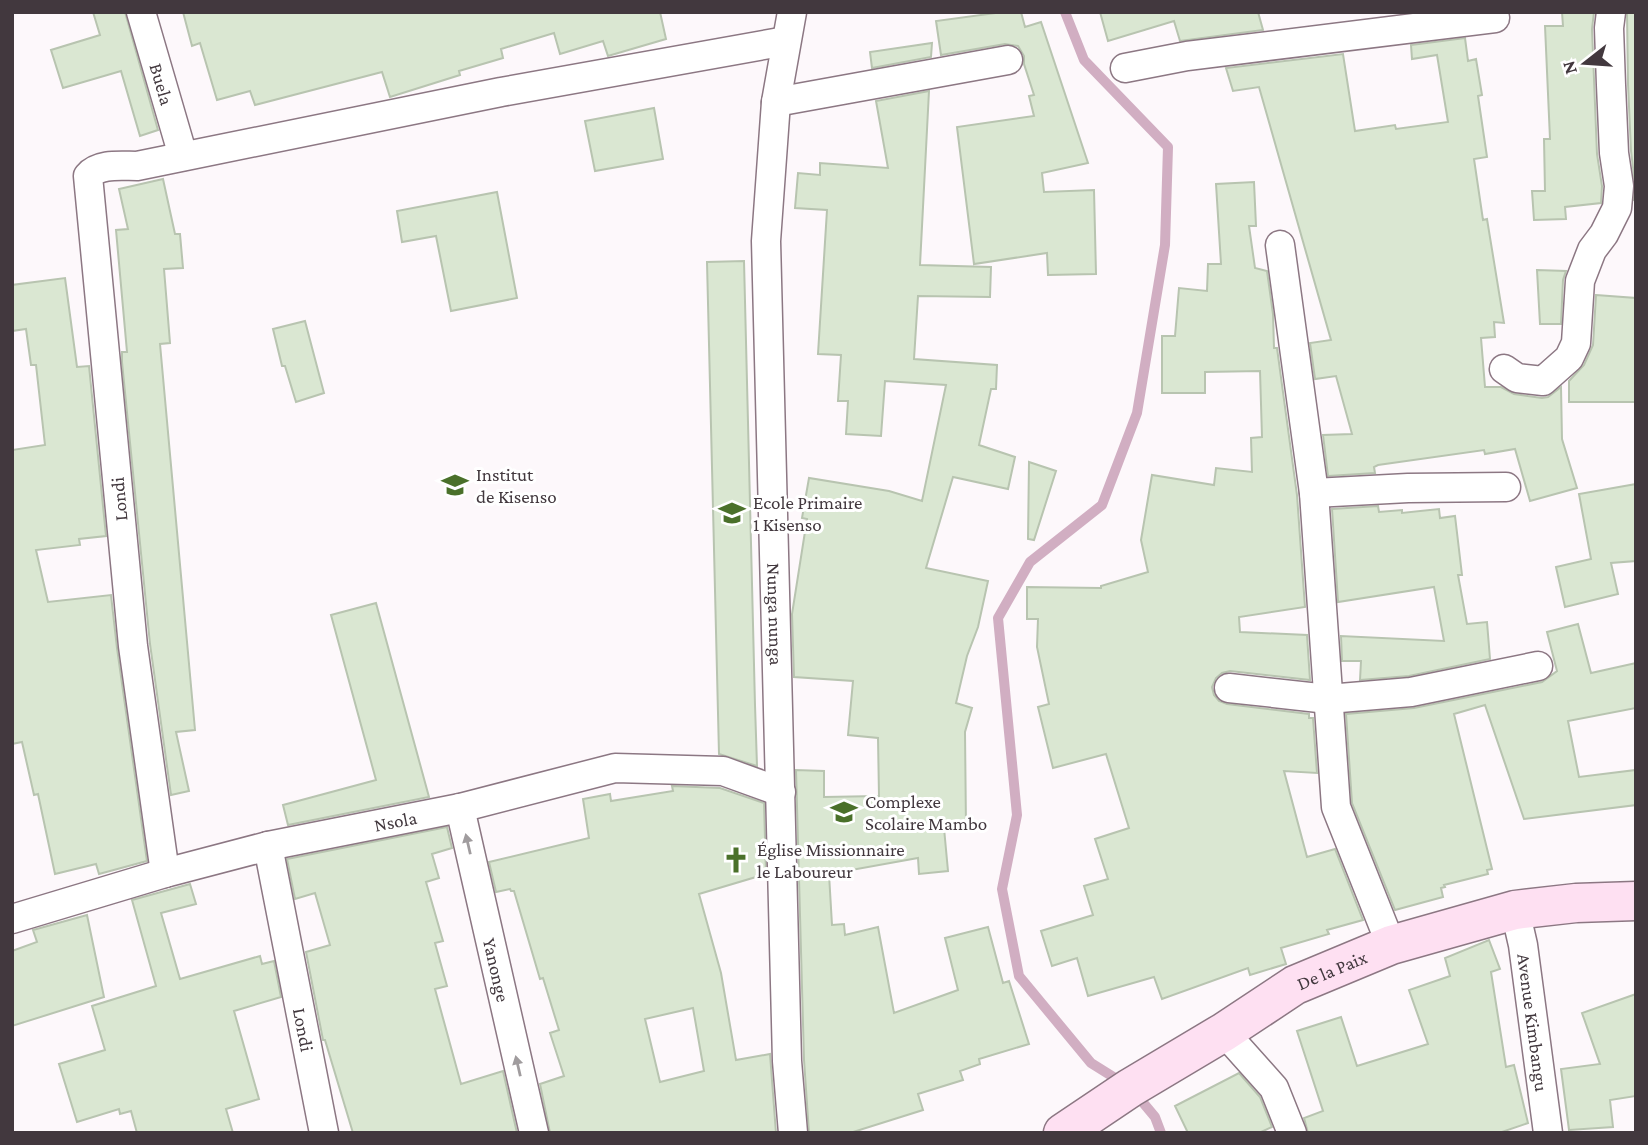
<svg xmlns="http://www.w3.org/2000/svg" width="1648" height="1145" font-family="'Crimson Pro',serif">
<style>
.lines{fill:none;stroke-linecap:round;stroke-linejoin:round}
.stream{stroke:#d1aec2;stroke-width:10}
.building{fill:#dae7d2;stroke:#b8c4b0;stroke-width:2;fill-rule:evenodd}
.street-casing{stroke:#8c7783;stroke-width:31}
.secondary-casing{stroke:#8c7783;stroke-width:41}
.street{stroke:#fff;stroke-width:28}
.secondary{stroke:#fee0f2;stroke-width:38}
.oneway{fill:#a09c9e}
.labels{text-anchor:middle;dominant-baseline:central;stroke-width:6;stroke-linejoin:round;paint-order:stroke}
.street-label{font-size:19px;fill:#42383e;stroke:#fff}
.poi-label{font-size:19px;fill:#42383e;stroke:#fff;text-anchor:start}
</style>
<rect width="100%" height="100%" fill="#fdf8fb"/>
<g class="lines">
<path class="stream" d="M1065 12 1084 60 1168 147 1165 245 1137 413 1102 505 1030 562 998 618 1017 815 1002 889 1019 976 1091 1063 1123 1083
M1135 1093 1155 1117 1161 1133"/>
</g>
<path class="building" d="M93 12H125L158 130 140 136 121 71 63 88 51 50 100 35Z
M183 12H660L666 39 608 56 603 41 560 54 554 33 501 49 503 58 459 71 460 75 390 97 382 72 255 105 250 91 217 100 200 43 192 46Z
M1003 12H1021L1025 27 1041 22 1088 163 1042 173 1044 192 1094 190 1096 274 1048 275 1047 253 974 264 957 127 1034 116 1029 96 1034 95 1024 64V56L1018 46 1005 44 941 55 936 21Z
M1100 12H1258L1263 30 1180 41 1174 21 1108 41Z
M1562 12H1594L1592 29 1597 154 1602 186 1601 203 1565 207 1566 219 1534 220 1532 191H1545L1544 139H1550L1545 26H1563Z
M1627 12H1636V200H1634L1635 184 1631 151 1628 84Z
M1465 38 1468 61 1476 59 1482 95 1478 96 1487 157 1474 159 1483 220 1487 219 1504 323 1494 322 1495 337 1481 338 1485 387H1501L1514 394 1542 398 1548 397 1561 387 1562 439 1577 488 1530 501 1515 449 1485 454 1484 450 1378 465 1374 467 1375 473 1328 476 1323 435 1352 434 1336 376 1315 379 1310 343 1331 340 1259 87 1233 91 1226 68 1343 54 1355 131 1395 125 1396 129 1448 122 1437 55 1412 59 1411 45Z
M932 43 931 57 872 68 870 52Z
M929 91 920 265 991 267 990 297 918 296 914 359 997 365 996 389H991L979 445 1015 457 1008 489 953 477 926 568 988 581 978 627 967 656 956 703 972 708 965 732 966 828H944L948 871 919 874 918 858 829 874 832 925 844 924 845 935 878 927 894 1013 958 990 945 938 988 927 1003 983 1009 981 1029 1044 979 1059 980 1064 960 1071 963 1080 918 1094 923 1110 850 1133H809L804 1060 796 770 824 771V797L879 796 878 738 848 735 853 681 794 677 792 614 807 519 802 518 809 478 889 491 922 501 946 385 885 381 881 436 846 434 848 401H838L841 355 818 354 827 210 795 208 798 173 820 175V163L888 168 876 101Z
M654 108 663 159 595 171 585 121Z
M163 179 175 234H180L183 268 164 269 170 343 160 344 195 730 176 732 189 791 171 795 150 644 122 362V352H127L116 230 128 229 119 189Z
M1254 182 1256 226H1249L1255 268 1267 271 1273 314 1274 348H1277L1297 495 1305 607 1239 617 1240 632 1307 635 1310 680 1230 671 1222 673 1216 678 1212 687 1214 695 1219 701 1227 704 1309 714V718H1313L1317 773 1284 771 1307 857 1335 849 1363 920 1327 930 1329 934 1281 948 1286 964 1250 975 1248 968 1162 999 1154 977 1088 996 1077 958 1052 966 1041 931 1093 915 1084 886 1108 879 1095 839 1129 828 1106 754 1053 768 1038 707 1049 704 1037 647 1038 619H1027V587L1101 588V586L1148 572 1141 540 1152 475 1214 485 1216 468 1252 472 1251 438 1262 437 1260 371 1205 372V393H1162V336H1175L1179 288 1207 291 1208 264H1221L1216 184Z
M497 192 517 298 451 311 436 236 402 242 397 211Z
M744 261 755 705 757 766 719 754 707 262Z
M1537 270 1566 271 1563 280 1561 324H1540Z
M65 278 77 367 89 366 106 536 79 539 80 545 36 550 48 602 111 595 117 648 147 861 99 874 96 864 55 874 38 794 34 795 22 742 12 744V450L45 445 36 365H31L26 329 12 331V285Z
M1596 295 1636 298V402H1569V381L1584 365 1593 345Z
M305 321 324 393 296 402 285 366H282L273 329Z
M1029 462 1056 471 1034 540 1028 539Z
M1636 484V561L1611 563 1618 594 1565 607 1556 567 1591 559 1579 494Z
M1378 506 1379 512 1402 510V513L1439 509 1440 518 1455 516 1462 575H1458L1467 624 1487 622 1490 659 1409 676 1360 680 1361 661H1342L1341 636 1444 641 1434 587 1338 602 1332 509Z
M376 603 429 797 288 825 283 805 376 780 331 615Z
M1578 624 1591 673 1636 663V708L1568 721 1579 777 1636 770V805L1524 819 1485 705 1454 714 1492 869 1487 870 1488 874 1444 885 1445 887 1441 888 1443 897 1395 910 1352 803 1346 714 1414 708 1542 682 1557 671 1547 632Z
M672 786 720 788 764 803 766 874 699 894 721 973 736 1060 770 1054 776 1133H550L540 1084 564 1076 550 1033 559 1030 543 978 540 979 514 891H511L510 889 496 892 489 862 589 838 583 799 610 794 611 801 673 791ZM693 1008 704 1071 660 1082 645 1019Z
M447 827 452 848 432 854 439 878 426 882 443 941 435 943 447 986 435 989 461 1084 503 1071 517 1133H353L325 1040H323L306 952 330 945 315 893 295 899 287 859Z
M190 884 196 904 161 913 180 979 260 956 262 964 274 961 281 997 234 1011 259 1099 226 1109 233 1133H137L131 1111 120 1114 119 1109 77 1122 59 1064 105 1050 92 1006 156 986 132 900Z
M87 915 104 997 12 1026V951L37 942 33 930Z
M1489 940 1500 969 1491 972 1506 1067 1514 1065 1528 1123 1499 1133H1308L1304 1118 1323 1111 1297 1031 1341 1017 1357 1066 1428 1044 1409 990 1450 976 1445 958Z
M1636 994V1096L1610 1100 1613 1127 1569 1130 1561 1069 1600 1064 1582 1013Z
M1239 1073 1260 1097 1272 1127 1259 1133H1188L1175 1106Z"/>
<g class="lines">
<g class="street-casing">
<g id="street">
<path id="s1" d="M141 12 183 156"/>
<path id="s2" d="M792 12 776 102 766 241 787 1061 793 1133"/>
<path d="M1125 68 1187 56 1495 18"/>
<path d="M776 102 1008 60"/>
<path d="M1280 245 1314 493 1336 807 1391 945"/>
<path d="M1504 369 1517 378 1543 381 1569 358 1576 343 1580 281 1592 250 1604 234 1617 208 1619 186 1614 153 1611 85 1609 28 1611 12"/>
<path d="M1314 493 1408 488 1506 487"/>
<path d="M1229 688 1328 699 1411 692 1538 666"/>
<path id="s3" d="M460 808 534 1133"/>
<path id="s4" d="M268 846 324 1133"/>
<path d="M165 873 133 646 88 176C99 163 121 166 137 166L501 92 786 41"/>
<path id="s5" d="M1515 910 1523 945 1548 1133"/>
<path id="s6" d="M12 919 165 873 268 846 460 808 615 768 723 771 781 792"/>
<path d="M1224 1032 1274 1088 1292 1133"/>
</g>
</g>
<g class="secondary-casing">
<g id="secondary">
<path id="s7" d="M1063 1133 1130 1088 1224 1032 1295 985 1391 945 1515 910 1576 903 1636 901"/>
</g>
</g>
<use href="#street" class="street"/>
<use href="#secondary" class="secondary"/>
</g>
<defs><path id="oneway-solid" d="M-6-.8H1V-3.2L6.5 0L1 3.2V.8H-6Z" transform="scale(1.75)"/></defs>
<g class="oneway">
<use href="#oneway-solid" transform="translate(468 844) rotate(-103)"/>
<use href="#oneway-solid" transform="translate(518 1066) rotate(-103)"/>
</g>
<defs>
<g id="school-bare" transform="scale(2.1)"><path d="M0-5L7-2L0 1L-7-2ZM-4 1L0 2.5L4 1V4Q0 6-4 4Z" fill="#4a702a" stroke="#fff" stroke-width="2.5" paint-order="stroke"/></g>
<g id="church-bare" transform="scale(2.1)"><path d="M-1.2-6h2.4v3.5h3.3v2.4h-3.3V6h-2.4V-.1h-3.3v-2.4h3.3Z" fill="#4a702a" stroke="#fff" stroke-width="2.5" paint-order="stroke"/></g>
</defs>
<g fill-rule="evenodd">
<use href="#school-bare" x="455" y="485"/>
<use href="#school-bare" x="732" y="513"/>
<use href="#school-bare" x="844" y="812"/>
<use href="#church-bare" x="736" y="860"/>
</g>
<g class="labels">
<g class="street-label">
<text stroke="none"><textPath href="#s1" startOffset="75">Buela</textPath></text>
<text transform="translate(119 499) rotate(-95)">Londi</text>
<text stroke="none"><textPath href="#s2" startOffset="604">Nunga nunga</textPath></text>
<text stroke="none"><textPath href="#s6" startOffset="396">Nsola</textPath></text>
<text stroke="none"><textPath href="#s7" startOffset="315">De la Paix</textPath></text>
<text stroke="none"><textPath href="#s3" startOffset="166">Yanonge</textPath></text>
<text stroke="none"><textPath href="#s5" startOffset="114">Avenue Kimbangu</textPath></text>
<text stroke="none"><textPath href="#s4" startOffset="187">Londi</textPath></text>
</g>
<g class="poi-label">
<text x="476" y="474">Institut<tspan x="476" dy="22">de Kisenso</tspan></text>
<text x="753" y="502">Ecole Primaire<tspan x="753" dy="22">1 Kisenso</tspan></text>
<text x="865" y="801">Complexe<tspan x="865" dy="22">Scolaire Mambo</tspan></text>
<text x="757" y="849">Église Missionnaire<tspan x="757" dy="22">le Laboureur</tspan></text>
</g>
</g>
<rect width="1648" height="1145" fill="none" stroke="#42383e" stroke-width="28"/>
<g transform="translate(1585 63) rotate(253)" stroke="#ffffff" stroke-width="5" paint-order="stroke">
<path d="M0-5L12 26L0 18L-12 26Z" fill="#42383e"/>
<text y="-10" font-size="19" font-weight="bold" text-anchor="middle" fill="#42383e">N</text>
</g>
</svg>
